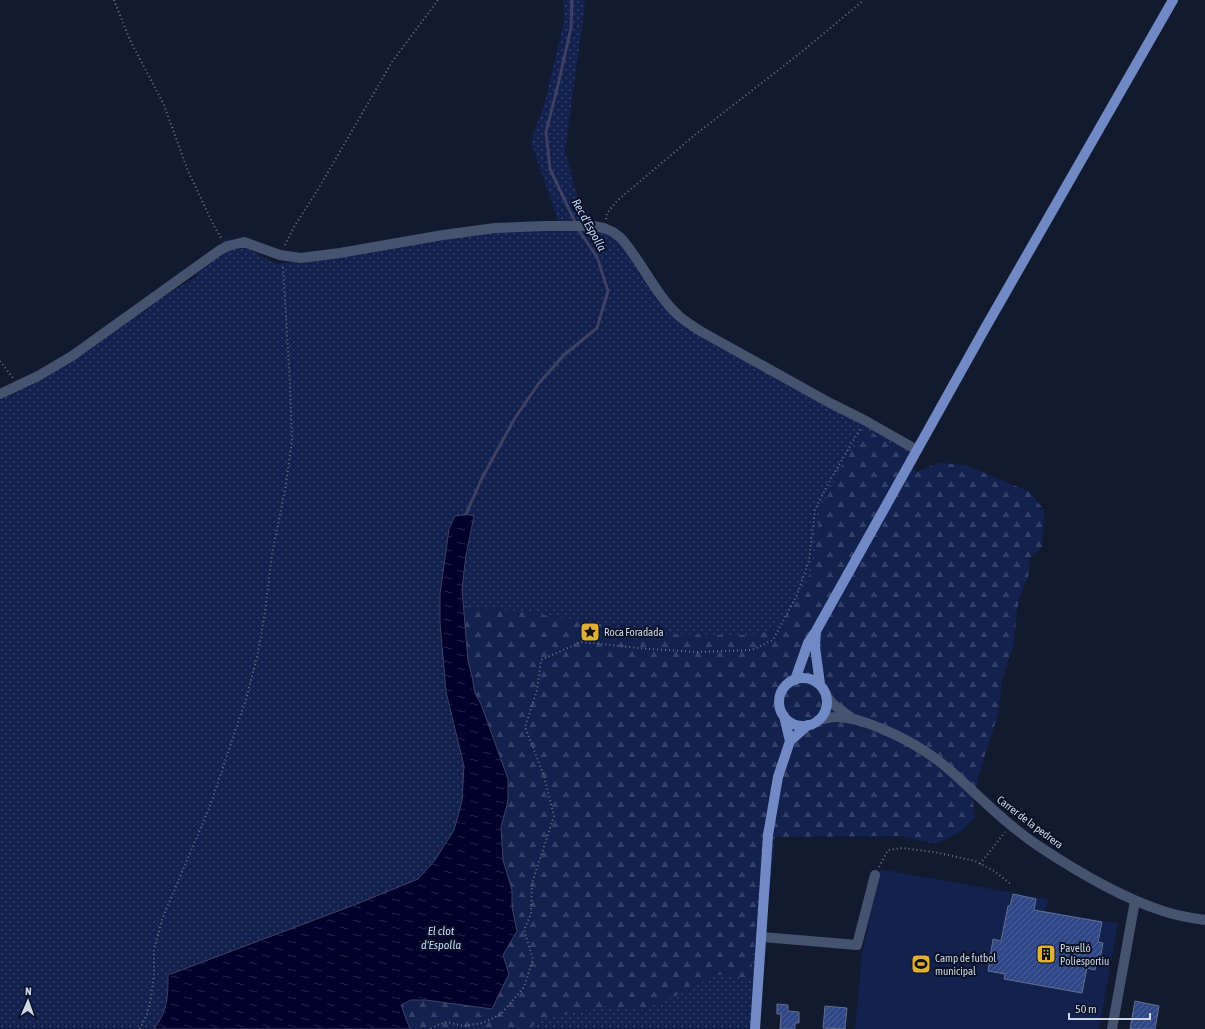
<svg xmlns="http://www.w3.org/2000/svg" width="1205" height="1029" font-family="'Asap Condensed',sans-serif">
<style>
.grass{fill:url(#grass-dots)}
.forest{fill:url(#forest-firs)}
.pitch{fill:#12214e}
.water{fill:url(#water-ripples);stroke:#3e4163}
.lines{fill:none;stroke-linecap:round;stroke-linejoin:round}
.stream{stroke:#3e4163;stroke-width:3}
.building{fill:url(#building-hatch);stroke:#646f88}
.path{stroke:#6a7183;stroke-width:2;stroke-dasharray:1 3;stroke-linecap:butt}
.minor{stroke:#46536f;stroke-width:10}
.major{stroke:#718ac5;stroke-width:10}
.labels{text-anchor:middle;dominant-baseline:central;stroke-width:4;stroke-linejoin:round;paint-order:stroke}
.poi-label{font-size:11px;fill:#ced5e3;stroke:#091125;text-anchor:start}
.street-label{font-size:11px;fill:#ced5e3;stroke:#091125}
.water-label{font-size:12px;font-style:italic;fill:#c3d4fa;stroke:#091125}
</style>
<defs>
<pattern id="grass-dots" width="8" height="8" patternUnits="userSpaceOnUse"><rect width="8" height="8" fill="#12214e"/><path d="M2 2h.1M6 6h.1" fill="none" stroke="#334067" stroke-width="1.8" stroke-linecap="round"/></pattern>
<pattern id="forest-firs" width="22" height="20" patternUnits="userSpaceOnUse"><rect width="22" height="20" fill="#12214e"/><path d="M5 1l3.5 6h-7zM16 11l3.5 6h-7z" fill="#334067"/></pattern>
<pattern id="water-ripples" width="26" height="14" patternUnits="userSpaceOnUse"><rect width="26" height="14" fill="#01012c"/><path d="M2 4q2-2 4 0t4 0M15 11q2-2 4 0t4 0" fill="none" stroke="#25254a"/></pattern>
<pattern id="building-hatch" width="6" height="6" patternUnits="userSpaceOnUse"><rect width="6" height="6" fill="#304787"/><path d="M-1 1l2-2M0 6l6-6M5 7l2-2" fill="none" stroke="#4d6198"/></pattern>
</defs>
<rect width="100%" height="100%" fill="#121a2f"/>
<path class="grass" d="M563 0H584L585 4 565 151 578 199 599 229 613 230 683 318 919 450 782 767 756 1029H0V395L194 278 226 238 277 264 496 229H561L531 142 545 102 564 21Z"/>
<path class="forest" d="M866 430 900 449 916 472 939 463 966 465 1030 492 1044 510 1042 547 1030 558 1028 577 1019 597 1013 646 1002 680 998 714 978 777 973 804 975 817 963 830 936 844 899 836 762 837 751 979 715 974 682 993 643 1010 609 1006 539 1019 530 1029H410L401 1005 411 1000H426L473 1006 517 931 512 907V890L503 860 501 827 508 801V779L481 704 475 693 472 676 468 661 464 606 519 611 662 634 748 635 773 631 799 599 813 566 820 513 840 469Z"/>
<path class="pitch" d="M880 869 1048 899 1045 911 1118 923 1099 1029H855L862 954Z"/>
<path class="water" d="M466 514 474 516 466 555 462 589 468 661 472 676 475 693 481 704 508 779V801L501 827 503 860 512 890V907L517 931 503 955 509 974 492 1009 426 1000H411L401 1005 410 1029H154C168 1010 168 997 168 975L354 905 418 879 435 860 454 830 462 801 464 766 446 692 440 623V594L449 529 455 516Z"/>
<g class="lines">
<path class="stream" d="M572 0 571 28 558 85 546 132 550 169 576 224
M466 514 482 478 515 418 539 383 564 355 597 328 608 291 597 257 578 229"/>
</g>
<path class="building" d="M1013 894 1036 899 1034 910 1102 922 1098 942 1103 943 1099 965 1096 964 1095 970 1087 968 1082 993 1004 979 1005 974 988 971 993 939 1001 941 1008 906H1010Z
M1135 1001 1159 1006 1155 1029H1130Z
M777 1004 788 1005V1011L799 1012V1023H795V1029H780L781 1014H777Z
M825 1006 847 1008 845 1029 823 1028Z"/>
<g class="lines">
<path class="path" d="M114 0 130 40 164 105 188 171 215 228 222 239
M606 219 607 213 618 200 696 134 799 54 864 0
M285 245 294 227 317 191 392 62 438 0
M0 361 13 378
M980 864 1005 832
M879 867 888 850 902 848 934 852 975 861 994 871 1011 884
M140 1029 147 1014 151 998 154 975V949L163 917 210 806 247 696 258 653 265 612 272 554 285 490 292 441 290 384 283 266
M431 1029 437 1025 447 1022 463 1026 482 1023 500 1015 524 987 533 959 524 930 531 914 532 883 554 816 544 776 525 727 537 690 541 660 581 642 649 649 697 652 752 650 773 640 797 595 809 560 815 510 828 484 860 429"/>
<path class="minor" d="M0 394 38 376 72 356 220 250 228 246 244 242 280 255 301 258 340 253 443 235 495 228 545 226H593L604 228 613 232 621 238C642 262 655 294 679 316 686 322 694 327 702 332L830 403 866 421 917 450
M826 696 834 705 853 719
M818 720C824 719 830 717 836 717 851 717 866 722 880 728 905 738 932 754 952 772 980 797 1006 824 1037 845 1076 871 1119 897 1163 911 1177 916 1191 918 1205 920
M761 937 857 945 875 875
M1112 1029 1135 901"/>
<path class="major" d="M816 631 815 647 820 684
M779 702a24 24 0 1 1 48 0a24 24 0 1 1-48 0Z
M795 680 808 643 816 631 984 330 1173 0
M784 716 790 741
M755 1029 768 835 778 777 790 741 808 725"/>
</g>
<defs>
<g id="sight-square" transform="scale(1)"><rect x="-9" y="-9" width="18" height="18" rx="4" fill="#e0b034" stroke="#091125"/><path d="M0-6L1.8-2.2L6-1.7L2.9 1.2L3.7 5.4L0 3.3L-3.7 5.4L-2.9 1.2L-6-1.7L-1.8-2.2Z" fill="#111"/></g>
<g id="building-square" transform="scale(1)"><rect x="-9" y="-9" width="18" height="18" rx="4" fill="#e0b034" stroke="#091125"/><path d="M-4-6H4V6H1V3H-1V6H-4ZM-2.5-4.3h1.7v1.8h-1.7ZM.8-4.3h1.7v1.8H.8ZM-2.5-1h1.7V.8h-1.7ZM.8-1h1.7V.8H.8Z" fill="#111"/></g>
<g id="stadium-square" transform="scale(1)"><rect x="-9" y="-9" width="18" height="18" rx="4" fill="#e0b034" stroke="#091125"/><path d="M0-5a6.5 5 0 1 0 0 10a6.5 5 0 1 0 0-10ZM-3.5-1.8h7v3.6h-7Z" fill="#111"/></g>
</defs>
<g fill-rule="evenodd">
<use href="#sight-square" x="590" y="632"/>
<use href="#building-square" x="1046" y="954"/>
<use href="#stadium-square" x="921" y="964"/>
</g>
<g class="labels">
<g class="poi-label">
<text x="604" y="632">Roca Foradada</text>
<text x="1060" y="948">Pavelló<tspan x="1060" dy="13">Poliesportiu</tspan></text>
<text x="935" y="958">Camp de futbol<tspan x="935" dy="13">municipal</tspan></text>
</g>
<g class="street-label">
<text transform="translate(1030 822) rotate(37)">Carrer de la pedrera</text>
</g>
<g class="water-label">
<text transform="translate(589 225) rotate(61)">Rec d'Espolla</text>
<text x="441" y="931">El clot<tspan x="441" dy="14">d'Espolla</tspan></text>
</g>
</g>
<g transform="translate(28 1001) rotate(2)" stroke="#091125" stroke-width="3" paint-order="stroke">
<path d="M0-3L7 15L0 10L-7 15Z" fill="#ced5e3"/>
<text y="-6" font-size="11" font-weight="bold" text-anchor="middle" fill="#ced5e3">N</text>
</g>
<path d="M1069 1013v6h81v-6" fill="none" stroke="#ced5e3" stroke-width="2"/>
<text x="1075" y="1013" font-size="12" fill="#ced5e3" stroke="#091125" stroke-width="3" paint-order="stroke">50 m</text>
</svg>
